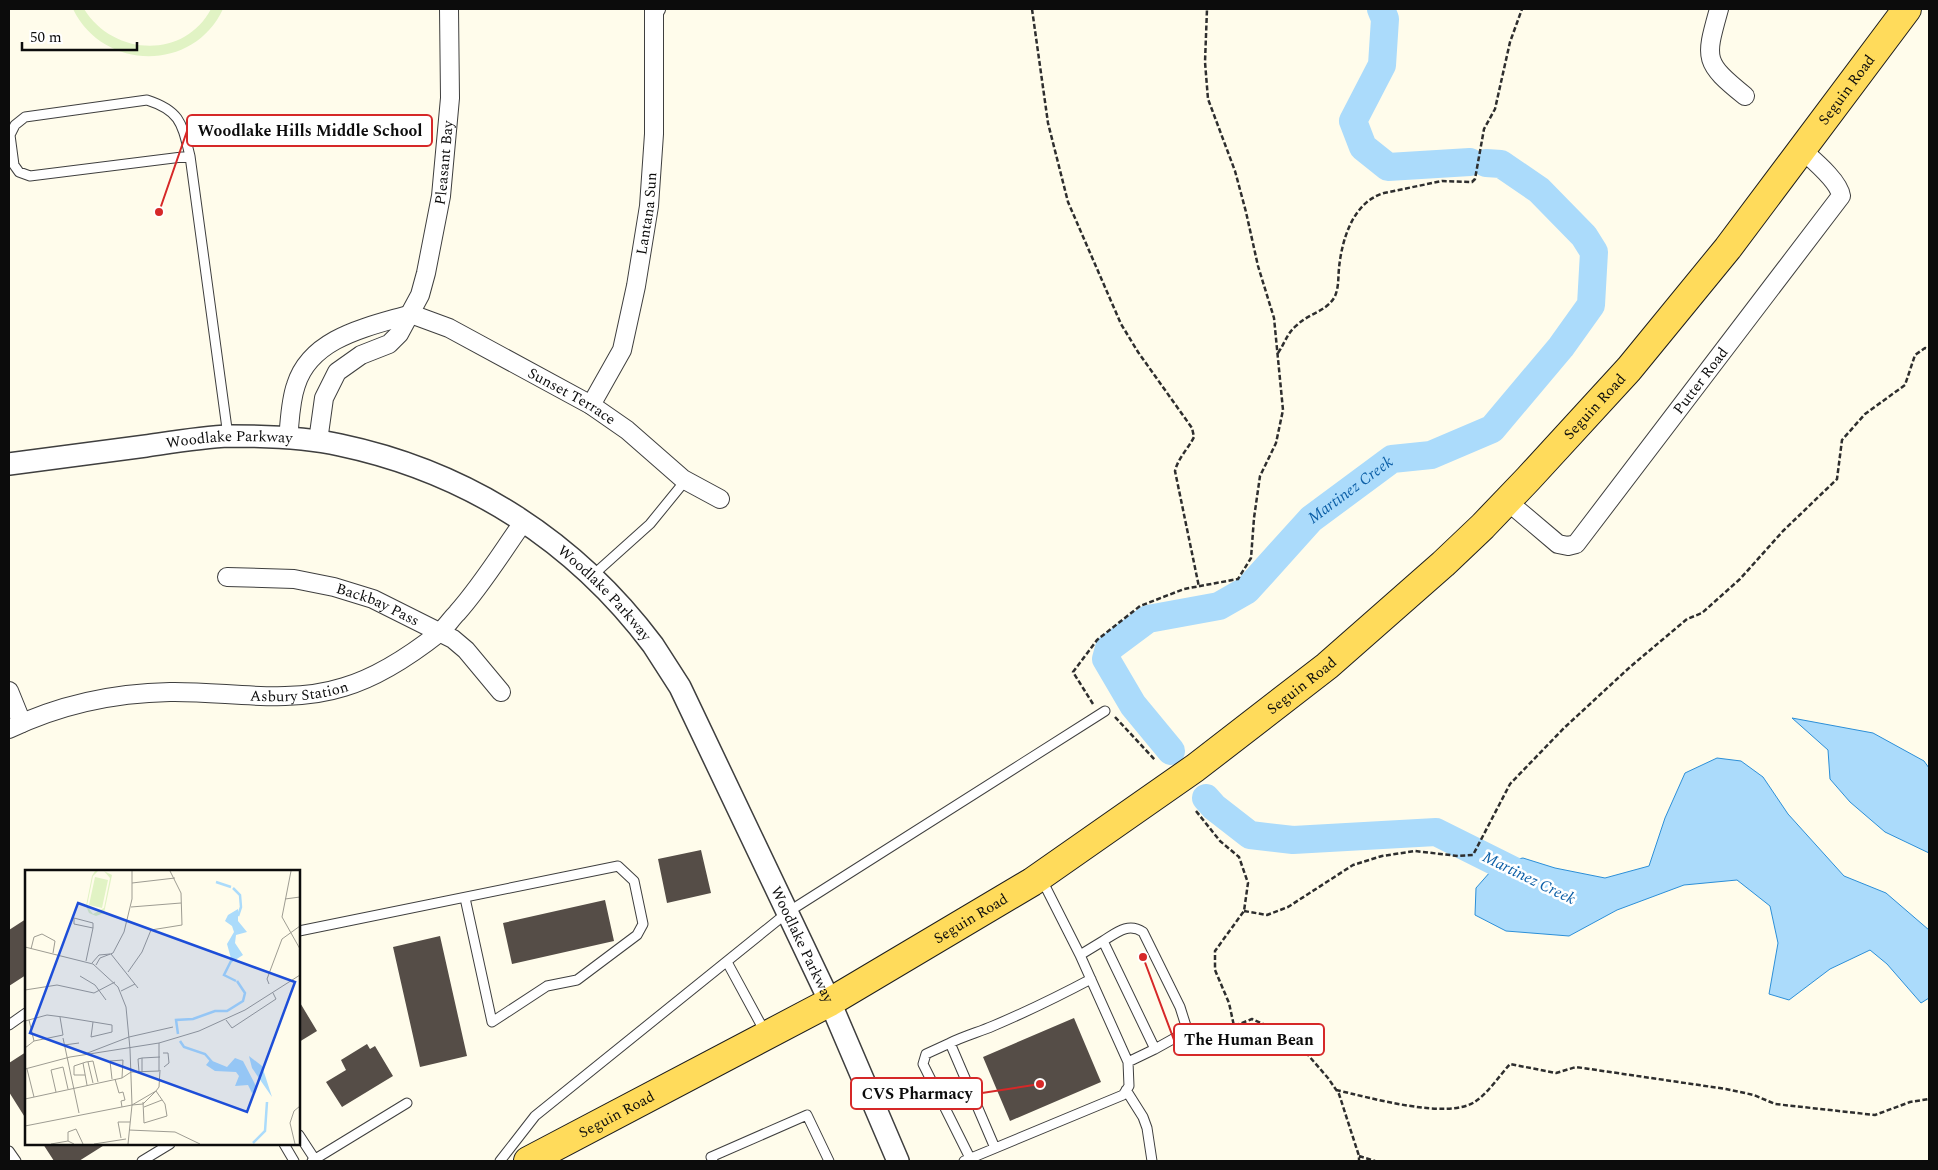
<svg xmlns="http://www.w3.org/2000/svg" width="1938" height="1170" font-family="Spectral,serif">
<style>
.pitch{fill:#e1f3c4}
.water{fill:#abdbfb;stroke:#2c8fd8}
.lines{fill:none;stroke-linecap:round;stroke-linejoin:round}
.river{stroke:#abdbfb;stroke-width:28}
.building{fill:#554d47}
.service-casing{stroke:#3f3f3f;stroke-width:11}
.minor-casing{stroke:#3f3f3f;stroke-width:20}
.tertiary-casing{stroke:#3f3f3f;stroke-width:24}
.primary-casing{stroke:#1d1d1d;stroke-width:30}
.path{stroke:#2e2e2e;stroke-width:2.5;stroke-dasharray:5 2.5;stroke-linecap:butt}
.service{stroke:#fff;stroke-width:9}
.minor{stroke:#fff;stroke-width:18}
.tertiary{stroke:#fff;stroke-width:21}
.primary{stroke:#ffdb5b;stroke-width:28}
.labels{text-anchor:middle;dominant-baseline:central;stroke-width:5;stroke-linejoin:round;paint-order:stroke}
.street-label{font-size:15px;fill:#0c0c0c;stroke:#fff}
.water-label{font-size:16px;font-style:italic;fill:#0c5fa7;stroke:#fff}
.inset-river{fill:none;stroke:#abdbfb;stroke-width:2.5}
.inset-road{fill:none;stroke:#9e9c92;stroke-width:1}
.view{fill:#1d4ed8;fill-opacity:0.15;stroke:#1d4ed8;stroke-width:2.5}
.inset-edge{fill:none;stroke:#0c0c0c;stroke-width:2.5}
.leader{fill:none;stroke:#d62828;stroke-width:2}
.callout-dot{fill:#d62828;stroke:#fff;stroke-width:2}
.callout{fill:#fff;stroke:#d62828;stroke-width:2}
.callout-label{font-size:16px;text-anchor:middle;font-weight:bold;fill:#0c0c0c}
</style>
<rect width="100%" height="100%" fill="#fffceb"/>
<path class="pitch" d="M73 9H84C113 56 184 60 211 9H223C193 73 103 71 73 9Z"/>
<path class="water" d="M1792 718 1873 733 1924 761 1929 768V853L1885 832 1850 802 1830 779 1828 750Z
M1717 758 1741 761 1763 777 1788 814 1844 876 1886 893 1929 930V998L1921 1003 1887 964 1870 950 1830 969 1789 1000 1769 994 1778 943 1770 906 1737 880 1684 885 1617 910 1569 936 1506 931 1475 915 1476 888 1498 863 1523 858 1555 868 1605 878 1649 866 1665 818 1685 773Z"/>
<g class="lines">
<g class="river">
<path d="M1381 9 1385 19 1382 65 1353 121 1363 147 1388 167 1470 162"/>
<path id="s1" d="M1171 751 1133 705 1106 659 1109 648 1148 619 1219 606 1247 590 1311 519 1392 459 1431 455 1492 429 1561 347 1591 305 1594 252 1584 236 1539 190 1501 164 1486 163"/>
<path d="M1206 798 1214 807 1250 835 1293 840 1436 832 1532 880"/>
</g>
</g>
<path class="building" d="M701 850 711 893 667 903 658 859Z
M605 900 614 941 512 964 503 923Z
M26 919V975L9 986V930Z
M440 936 467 1056 420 1067 393 947Z
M299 1001 317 1031 299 1042Z
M1074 1018 1101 1082 1010 1121 983 1057Z
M367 1044 370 1049 375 1046 393 1076 342 1107 326 1082 346 1070 341 1060Z
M26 1052V1119L9 1092V1063Z
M43 1144H106L79 1161H54Z"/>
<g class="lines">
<g class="service-casing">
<path id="service" d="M190 156 30 176 19 172 14 165 10 135 15 125 25 117 147 100C181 111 182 124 190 156L228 436
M592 576 650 524 685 481
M299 931 618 866 634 881 643 924 637 935 577 980 547 986 492 1022 465 898
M1103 941C1116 933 1128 922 1143 932L1180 1007 1186 1026 1182 1034 1155 1049
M1080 955 1103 941 1155 1049 1128 1062
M727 962 765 1032
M9 1025 26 1013
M950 1043 926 1054 923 1064 970 1158
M1126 1090 1143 1117 1147 1128 1152 1161
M299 1135 316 1161
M284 1144 294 1161
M995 1148 950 1043C964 1036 979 1032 993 1026 1026 1012 1059 996 1091 979
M9 1151 16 1161
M142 1161 170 1144
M312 1161 407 1103
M500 1161 535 1116 788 912 1105 711
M713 1161 711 1157 807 1115 829 1161
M964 1161 1123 1095 1129 1086 1128 1062 1080 955 1041 878"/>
</g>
<g class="minor-casing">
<g id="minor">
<path d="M1719 9C1705 59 1703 62 1745 96"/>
<path id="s2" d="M411 314 449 328 591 405 627 430 683 479 720 499"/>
<path id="s3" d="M591 405 622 350 636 286 649 206 654 134V10L656 9"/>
<path d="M288 439C290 421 290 402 296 385 311 337 368 327 411 314"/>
<path id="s4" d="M318 441 324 398 337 372 361 355 389 344 399 334 420 295 426 273 441 196 450 98 449 9"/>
<path id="s5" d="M1506 500 1558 544 1568 546 1576 544 1841 196C1839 181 1813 160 1802 150"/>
<path id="s6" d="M227 577 294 579 334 587 373 599 453 639 466 650 501 692"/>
<path d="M9 691 22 723"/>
<path id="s7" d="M9 729C59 705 115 693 170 692 228 691 287 705 344 687 378 677 411 655 439 633 446 627 451 619 457 613 482 585 502 552 524 521"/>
</g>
</g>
<g class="tertiary-casing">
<g id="tertiary">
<path id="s8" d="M9 464C54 458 100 452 146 446 173 442 202 437 230 436 266 436 305 437 340 445 468 472 575 541 653 645 662 659 671 673 680 687L830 1002 898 1161"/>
</g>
</g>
<g class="primary-casing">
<g id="primary">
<path id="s9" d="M528 1161 830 1002 1032 882 1195 768 1327 666 1443 564 1483 526 1528 479 1629 369 1728 248 1907 9"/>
</g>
</g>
<path class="path" d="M1032 9 1048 123 1068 202 1121 324 1138 352 1192 428 1194 437C1188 449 1178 458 1175 471L1199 587
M1278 353C1285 343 1287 333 1297 325 1308 314 1325 312 1334 298 1339 289 1338 278 1339 268 1342 239 1353 202 1384 193L1442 181 1472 182 1475 179 1484 129 1495 109 1510 42 1522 9
M1093 704 1073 672 1097 640 1140 606 1184 589 1238 579 1251 558 1254 518 1260 476 1276 443 1283 410 1274 318 1258 266 1246 212 1235 171 1208 99 1205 62 1207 9
M1115 717 1155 760
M1196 811 1220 841 1239 857 1248 883 1244 911 1215 951V970L1229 1003 1234 1026 1252 1019 1281 1032 1302 1048 1328 1078 1339 1094 1359 1156V1161
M1244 911 1267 915 1288 907 1353 865 1382 856 1415 851 1458 856 1473 855 1510 784 1564 728 1630 667 1687 619 1702 613 1740 579 1783 531 1837 479 1842 440 1865 414 1905 385 1915 355 1925 348 1929 349
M1336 1090C1368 1097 1449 1121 1476 1101 1488 1093 1500 1075 1510 1064L1556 1073 1576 1067 1726 1089 1754 1095 1775 1104 1875 1115 1910 1102 1929 1099
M1359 1156 1375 1161"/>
<use href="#service" class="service"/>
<use href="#minor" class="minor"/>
<use href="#tertiary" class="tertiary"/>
<use href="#primary" class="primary"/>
</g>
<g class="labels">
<g class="street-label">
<text stroke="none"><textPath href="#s9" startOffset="1720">Seguin Road</textPath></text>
<text stroke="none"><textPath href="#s4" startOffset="325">Pleasant Bay</textPath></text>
<text stroke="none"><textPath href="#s3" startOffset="202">Lantana Sun</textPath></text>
<text stroke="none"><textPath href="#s5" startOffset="292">Putter Road</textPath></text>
<text stroke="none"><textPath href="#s2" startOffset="181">Sunset Terrace</textPath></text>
<text stroke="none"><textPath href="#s9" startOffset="1315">Seguin Road</textPath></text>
<text stroke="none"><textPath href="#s8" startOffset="222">Woodlake Parkway</textPath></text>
<text stroke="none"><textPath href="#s8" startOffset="642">Woodlake Parkway</textPath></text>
<text stroke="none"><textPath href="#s6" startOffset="155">Backbay Pass</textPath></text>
<text stroke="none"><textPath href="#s9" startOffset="910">Seguin Road</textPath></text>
<text stroke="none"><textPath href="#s7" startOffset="296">Asbury Station</textPath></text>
<text stroke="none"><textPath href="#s9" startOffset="505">Seguin Road</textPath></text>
<text stroke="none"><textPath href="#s8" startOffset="1048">Woodlake Parkway</textPath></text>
<text stroke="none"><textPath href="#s9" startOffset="100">Seguin Road</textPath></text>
</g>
<g class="water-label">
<text stroke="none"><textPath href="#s1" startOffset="422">Martinez Creek</textPath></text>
<text transform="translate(1529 878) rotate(26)">Martinez Creek</text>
</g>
</g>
<g transform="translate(25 870)">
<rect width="275" height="275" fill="#fffceb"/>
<path d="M70 1H73L68 6 62 36 68 44 79 38 85 8 79 1 87 5 79 43 71 46 64 43 61 36 67 6ZM70 7 83 10 77 38 64 35Z" fill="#e1f3c4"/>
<path d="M213 39V51L222 62 211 65 210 73 218 85 207 92 202 74 209 62 207 56 200 51 203 45ZM224 186 237 196 247 227 227 198ZM210 188 218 191 231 216V222L227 223 223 215 210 216 214 206 211 202 190 201 181 195 185 190 202 197Z" fill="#abdbfb"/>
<path class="inset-river" d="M191 12 206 17M208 18 215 25 216 37 213 46M207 89 199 105 211 111M153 164 151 150 168 149 190 141H202L218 131 220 123 212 111M155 171 159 177 180 184 187 192M228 273 240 261 242 232"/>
<path class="inset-road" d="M266 1 257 47 275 79M107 13 150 8M260 29 275 27M106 37 156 33M0 77 68 94 93 117 101 137 105 179 107 235 103 274M6 79 9 67 17 64 30 71 28 83M86 84 113 118M61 91 68 58V53L49 48V54L68 58M67 93 74 85 85 84M71 95 75 88 88 83 99 62 107 29V1M103 102 117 82 126 60 157 55 156 23 145 1M55 106 70 115 81 130M244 114 242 109 257 69 275 56M0 120 32 115 69 123 90 112M96 121 110 114M4 150 9 171M201 150 207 158 251 129 248 123M0 151 22 145 38 147 87 155V162L66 167 68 152M38 168 54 243M39 175 54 173M0 178 9 171 38 165 35 147M138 183H143L144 193 139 197M60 184 104 167 148 157M63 192 68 213M58 193 49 196V205H60M0 199 45 187 134 173 174 161 220 140 275 105M2 199 9 227M114 202 113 189 117 188M117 202V188L135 187M87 209 85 191 98 190 97 208M90 209 94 223 98 222 100 230 96 231 97 237M62 215 58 193 61 192 68 191 73 212M31 222 26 200 38 197 43 219M0 229 97 208 106 202 134 201V173M118 232 119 253 142 246 140 234 131 221 134 217 135 200M119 237 137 230M0 256 107 235 131 221 118 234 107 235M104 260 150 262 175 274M96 268 93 252H105M43 271V262L51 259 58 274M26 274 43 271 49 274M69 274 101 269M270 274 265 253 269 241 275 236"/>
<path class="view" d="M53 33 270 112 222 242 5 163Z"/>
<rect width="275" height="275" class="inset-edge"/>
</g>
<path class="leader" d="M159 212L187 131M1143 957L1174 1040M1040 1084L982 1093"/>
<g class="callout-dot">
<circle cx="159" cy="212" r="5"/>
<circle cx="1143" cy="957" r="5"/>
<circle cx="1040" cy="1084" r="5"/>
</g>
<g class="callout">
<rect x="187" y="115" width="245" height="31" rx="5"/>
<rect x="1174" y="1024" width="150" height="31" rx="5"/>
<rect x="851" y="1078" width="131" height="31" rx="5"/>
</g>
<g class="callout-label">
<text x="310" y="136">Woodlake Hills Middle School</text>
<text x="1249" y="1045">The Human Bean</text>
<text x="917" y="1099">CVS Pharmacy</text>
</g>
<rect width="1938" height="1170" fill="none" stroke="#0c0c0c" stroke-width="20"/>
<path d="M22 42v8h115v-8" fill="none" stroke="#0c0c0c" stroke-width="2.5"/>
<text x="30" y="42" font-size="15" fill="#0c0c0c" stroke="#ffffff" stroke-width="4" paint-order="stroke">50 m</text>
</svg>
